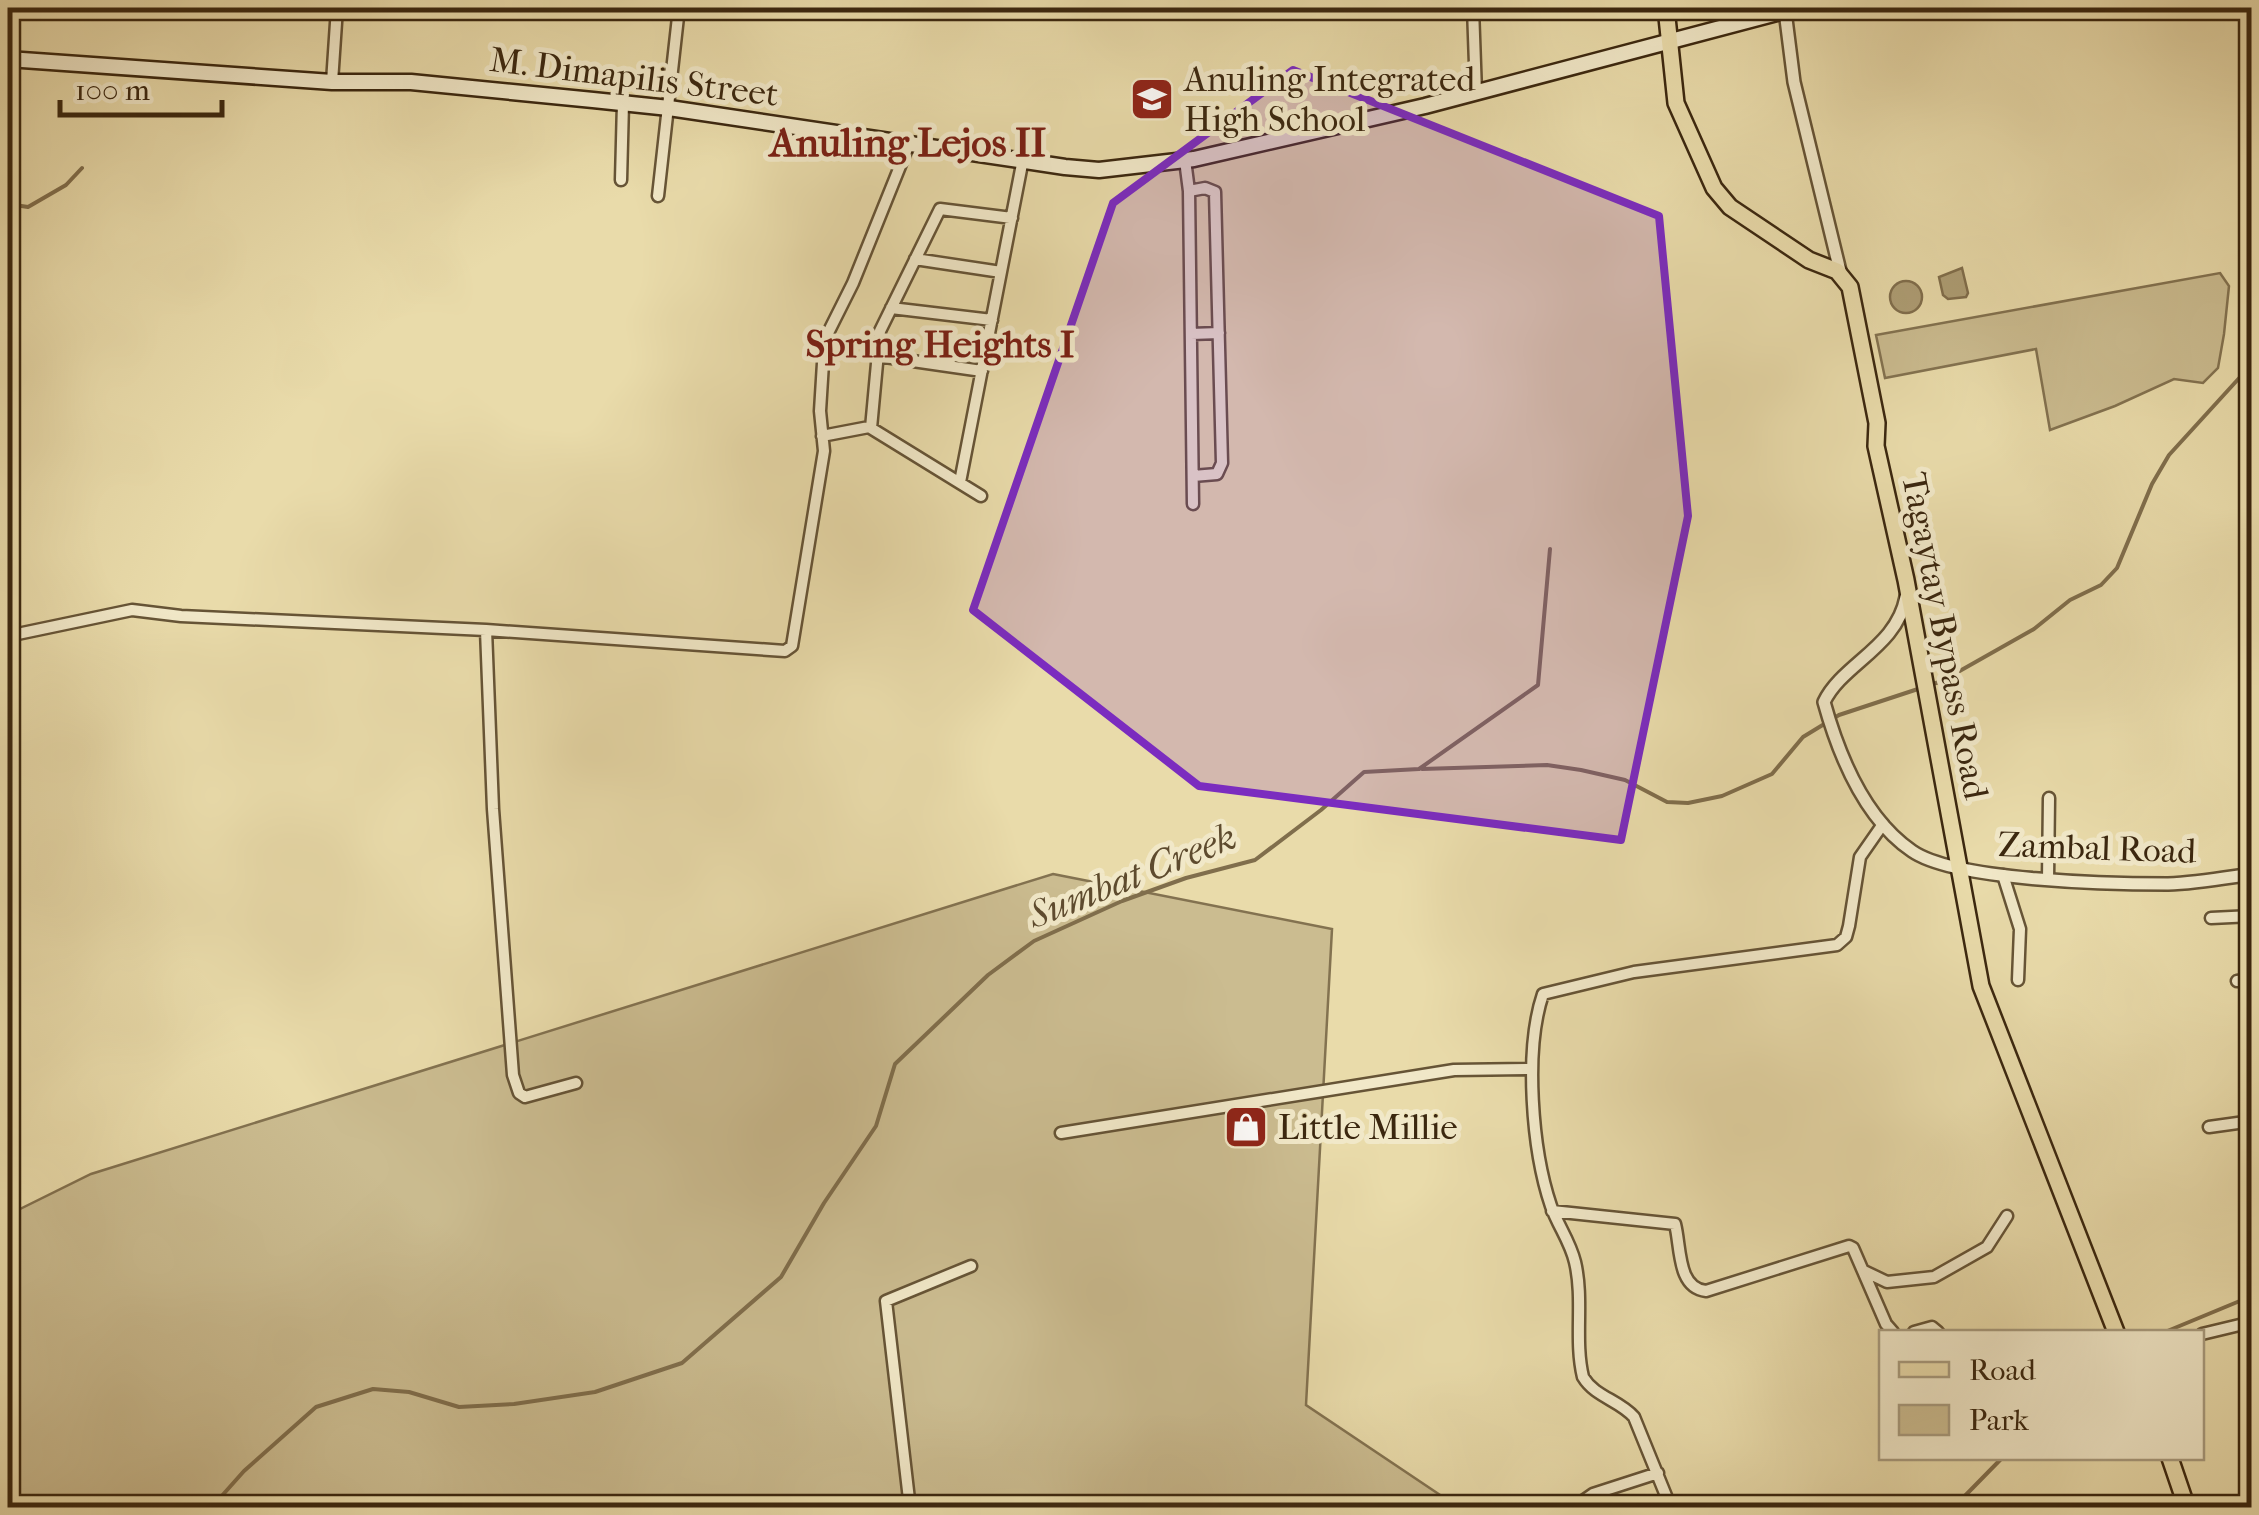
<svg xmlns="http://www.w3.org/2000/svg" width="2259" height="1515" font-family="'IM FELL French Canon',serif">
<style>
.green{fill:#cbbc90;stroke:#837250;stroke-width:2.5}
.water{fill:#ae9e75;stroke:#806e4c;stroke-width:2.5}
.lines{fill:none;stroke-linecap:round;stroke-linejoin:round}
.stream{stroke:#806e4c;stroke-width:4}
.minor-casing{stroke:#665436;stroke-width:15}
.tertiary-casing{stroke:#665436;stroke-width:16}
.secondary-casing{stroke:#3b270f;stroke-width:19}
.primary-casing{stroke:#3b270f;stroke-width:20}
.minor{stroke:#f1e8c8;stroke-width:10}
.tertiary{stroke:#f1e8c8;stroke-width:11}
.secondary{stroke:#f1e8c8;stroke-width:14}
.primary{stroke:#e9dbaa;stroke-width:15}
.marked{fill:#7b2cbf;fill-opacity:0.2;stroke:#7b2cbf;stroke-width:8;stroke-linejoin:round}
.labels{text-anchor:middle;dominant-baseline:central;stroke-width:10;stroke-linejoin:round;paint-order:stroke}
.street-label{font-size:35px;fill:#3b270f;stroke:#f1e8c8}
.poi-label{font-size:35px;fill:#3b270f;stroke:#f1e8c8;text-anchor:start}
.neighbourhood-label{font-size:38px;font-weight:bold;fill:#7a1f14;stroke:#f1e8c8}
.water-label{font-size:38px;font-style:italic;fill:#5e4b2e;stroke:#f1e8c8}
.quarter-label{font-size:40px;font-weight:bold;fill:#7a1f14;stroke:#f1e8c8}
</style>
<rect width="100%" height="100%" fill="#e9dbaa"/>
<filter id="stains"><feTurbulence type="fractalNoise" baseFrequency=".002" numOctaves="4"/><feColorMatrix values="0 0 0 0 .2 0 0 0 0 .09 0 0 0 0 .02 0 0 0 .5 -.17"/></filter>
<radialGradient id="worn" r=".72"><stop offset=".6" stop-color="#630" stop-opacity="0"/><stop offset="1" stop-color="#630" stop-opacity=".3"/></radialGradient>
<path class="green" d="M2220 273 2229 286 2224 334 2218 368 2203 383 2174 379 2115 406 2050 430 2036 349 1885 378 1876 335Z
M1053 874 1332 929 1306 1405 1458 1507 8 1508V1215L91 1174Z"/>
<path class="water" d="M1962 268 1968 293 1966 297 1948 299 1943 295 1939 277Z
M1890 297a16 16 0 1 1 32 0a16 16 0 1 1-32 0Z"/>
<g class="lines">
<path class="stream" d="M8 204 28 207 66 185 82 168
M1930 685 1942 681 2034 629 2070 600 2101 585 2117 568 2152 484 2169 455 2252 364
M1422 769 1547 765 1581 770 1625 780 1667 802 1688 803 1722 796 1772 774 1803 737 1839 715 1921 688
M2165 1332 2247 1298 2252 1290
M211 1508 244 1471 316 1407 373 1389 409 1392 459 1407 514 1404 595 1392 682 1363 781 1277 824 1203 876 1126 895 1064 988 975 1034 941 1122 901 1186 878 1255 860 1321 810 1364 772 1419 769 1538 685 1550 549
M1953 1508 2002 1458"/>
<g class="minor-casing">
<path id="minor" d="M1473 8 1476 93
M332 82 337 8
M1185 160 1189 191 1193 504
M621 180 623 103
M1189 191 1205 188 1215 192 1222 463 1217 474 1193 476
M658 196 679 8
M915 259 1001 272
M891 308 992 320
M1191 334 1219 333
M878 356 982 371
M871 428 880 331 940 209 1012 218
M822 436 869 427 981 496
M960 482 1023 159
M486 630 493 809 513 1075 519 1093 525 1097 576 1083
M8 636 132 610 181 616 486 630 785 651 792 646 824 451 820 411 823 363 828 333 853 283 909 144
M2003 875 2020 929 2018 980
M2048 879 2049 798
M2211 918 2252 916
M2237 981 2252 979
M2209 1127 2252 1121
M1061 1133 1454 1070 1531 1069
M1552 1211 1675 1224C1681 1247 1677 1288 1706 1291L1849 1246 1853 1248 1886 1324 1893 1332
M1864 1271 1887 1282 1934 1277 1987 1247 2007 1216
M1914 1332 1932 1327 1938 1332
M2202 1334 2252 1322
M910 1508 886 1301 971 1266
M1573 1508 1593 1494 1658 1473
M1671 1508 1634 1417C1619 1400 1595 1397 1583 1377 1574 1340 1584 1300 1575 1262 1570 1241 1558 1226 1551 1206 1532 1150 1524 1050 1543 994L1634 972 1837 945 1846 937 1849 926 1860 857 1883 824"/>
</g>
<g class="tertiary-casing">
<path id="tertiary" d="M1785 11 1794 82 1841 275
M1906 597C1897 647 1842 664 1824 702 1839 756 1865 819 1912 851 1955 881 2112 884 2168 884 2196 883 2224 878 2252 874"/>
</g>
<g class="secondary-casing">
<path id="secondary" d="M8 59 332 82H411L593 100 669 108 1065 167 1099 170 1194 159 1425 106 1796 8"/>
</g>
<g class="primary-casing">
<path id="primary" d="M1666 8 1676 103 1714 188 1730 207 1809 260 1837 271 1850 287 1877 423 1876 446 1906 580 1981 986 2116 1332
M2170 1458 2187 1508"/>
</g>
<use href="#minor" class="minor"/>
<use href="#tertiary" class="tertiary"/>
<use href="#secondary" class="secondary"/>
<use href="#primary" class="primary"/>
</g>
<path class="marked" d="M1293 70 1659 216 1688 516 1621 840 1199 786 973 610 1113 203Z"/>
<defs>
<g id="school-square" transform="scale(2.25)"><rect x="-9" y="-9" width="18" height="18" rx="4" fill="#8f2418" stroke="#f1e8c8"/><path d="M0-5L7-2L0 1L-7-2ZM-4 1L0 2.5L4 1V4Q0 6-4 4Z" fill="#fff"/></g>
<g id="shop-square" transform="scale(2.25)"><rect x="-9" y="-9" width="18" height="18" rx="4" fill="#8f2418" stroke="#f1e8c8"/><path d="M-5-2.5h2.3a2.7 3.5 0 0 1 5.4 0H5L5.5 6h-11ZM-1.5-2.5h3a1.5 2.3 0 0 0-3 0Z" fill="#fff"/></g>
</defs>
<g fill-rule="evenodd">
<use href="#school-square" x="1152" y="99"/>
<use href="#shop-square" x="1246" y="1127"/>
</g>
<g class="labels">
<g class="street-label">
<text transform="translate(634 77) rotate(7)">M. Dimapilis Street</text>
<text transform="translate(1945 636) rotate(79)">Tagaytay Bypass Road</text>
<text transform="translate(2097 848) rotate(2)">Zambal Road</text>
</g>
<g class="poi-label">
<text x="1184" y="79">Anuling Integrated<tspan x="1184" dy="40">High School</tspan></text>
<text x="1278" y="1127">Little Millie</text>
</g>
<g class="neighbourhood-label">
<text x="940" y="344">Spring Heights I</text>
</g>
<g class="water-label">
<text transform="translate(1132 876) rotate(-22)">Sumbat Creek</text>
</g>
<g class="quarter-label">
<text x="908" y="143">Anuling Lejos II</text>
</g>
</g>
<rect width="2259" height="1515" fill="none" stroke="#e9dbaa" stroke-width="40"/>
<rect x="10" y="10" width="2239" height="1495" fill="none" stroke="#3b270f" stroke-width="5"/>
<rect x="20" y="20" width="2219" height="1475" fill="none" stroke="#3b270f" stroke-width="2.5"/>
<rect x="1879" y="1330" width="325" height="130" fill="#f1e8c8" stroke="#a89b7e" stroke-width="2.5"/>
<rect x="1899" y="1362" width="50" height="15" fill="#e9dbaa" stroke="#a89b7e" stroke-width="2.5"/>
<text x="1969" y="1380" font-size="30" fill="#3b270f">Road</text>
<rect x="1899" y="1405" width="50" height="30" fill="#cbbc90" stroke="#a89b7e" stroke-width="2.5"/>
<text x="1969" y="1430" font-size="30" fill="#3b270f">Park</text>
<path d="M60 100v15h162v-15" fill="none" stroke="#3b270f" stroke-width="5"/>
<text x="75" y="100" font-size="30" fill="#3b270f" stroke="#f1e8c8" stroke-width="8" paint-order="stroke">100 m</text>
<rect width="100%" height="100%" filter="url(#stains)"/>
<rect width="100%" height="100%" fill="url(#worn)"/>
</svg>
